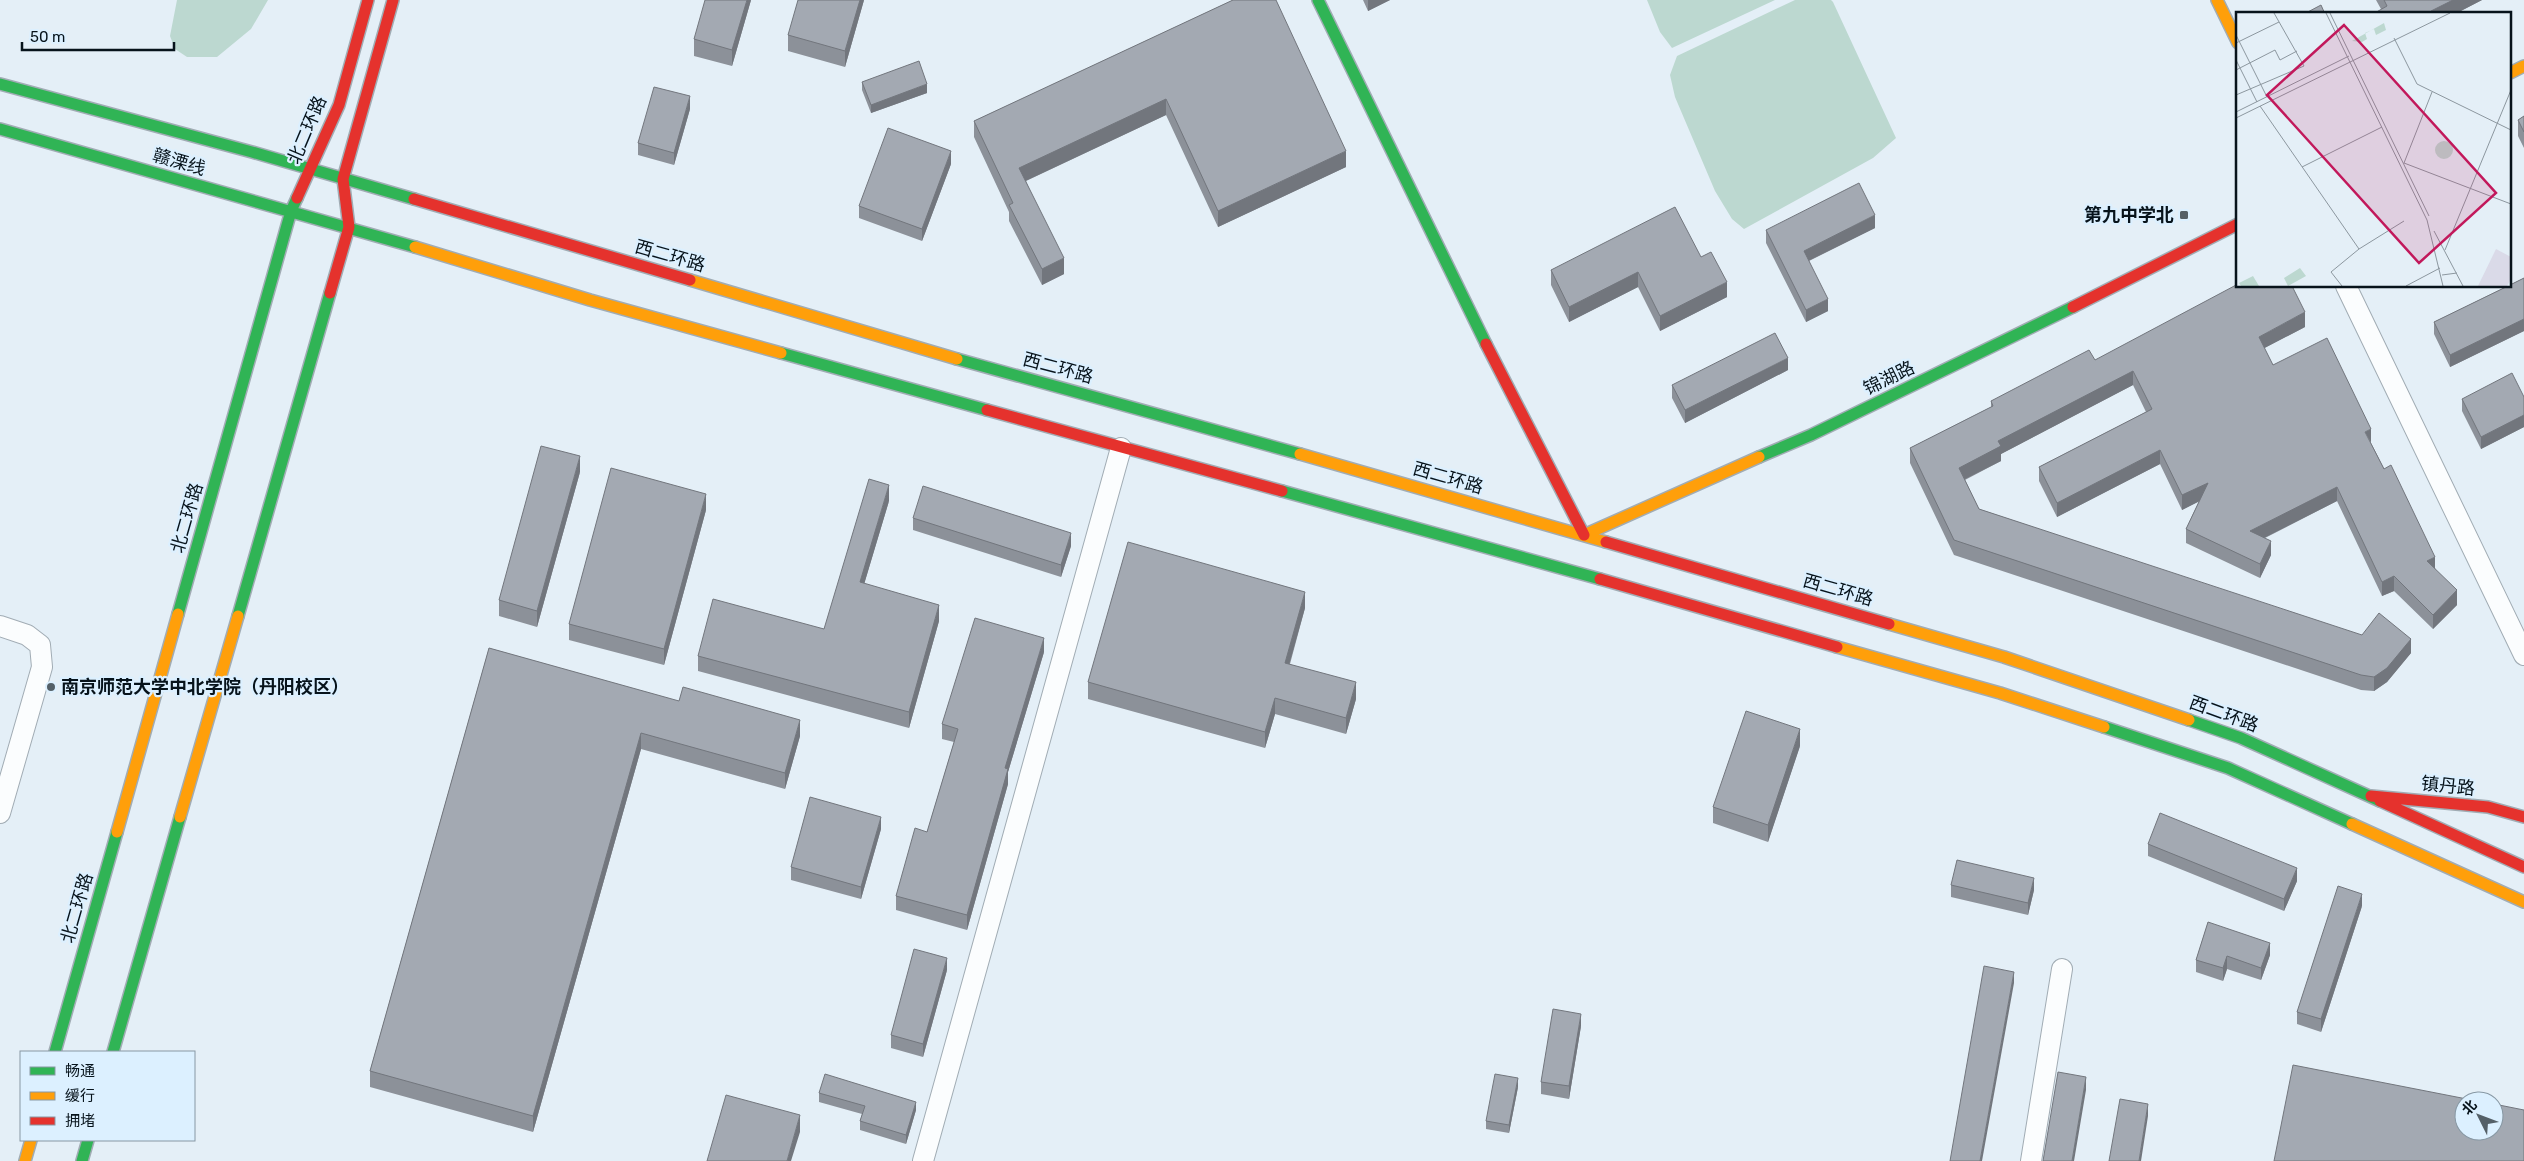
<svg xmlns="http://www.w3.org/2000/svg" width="2524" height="1161" font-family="Rubik,'Noto Sans SC',sans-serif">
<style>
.water{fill:#bcd8d0}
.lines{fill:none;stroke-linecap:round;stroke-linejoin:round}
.street-casing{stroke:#a1acb4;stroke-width:22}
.fast-casing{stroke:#a1acb4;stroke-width:14}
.slow-casing{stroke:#a1acb4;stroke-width:14}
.jam-casing{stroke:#a1acb4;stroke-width:14}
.street{stroke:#fbfdfe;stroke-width:20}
.fast{stroke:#30b455;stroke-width:11}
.slow{stroke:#ff9f0a;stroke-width:11}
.jam{stroke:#e5322d;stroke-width:11}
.wall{fill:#8c9199}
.shaded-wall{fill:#72767d}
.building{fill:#a3a9b2;stroke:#72767d}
.poi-dot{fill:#546068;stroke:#dcf0ff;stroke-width:2}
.labels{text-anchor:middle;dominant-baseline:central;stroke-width:4.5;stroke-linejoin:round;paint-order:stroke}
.street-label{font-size:18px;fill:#07131b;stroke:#dcf0ff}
.poi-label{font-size:18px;font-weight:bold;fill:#07131b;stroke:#dcf0ff;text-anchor:end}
.inset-road{fill:none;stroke:#8c979f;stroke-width:1}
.view{fill:#c2185b;fill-opacity:0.15;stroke:#c2185b;stroke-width:2.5}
.inset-edge{fill:none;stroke:#07131b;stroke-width:2.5}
</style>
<rect width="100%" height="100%" fill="#e4eff7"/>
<path class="water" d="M177 0H268L251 29 217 57H187L175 49 170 36Z
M1647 0H1775L1672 48 1660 32Z
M1795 0H1831L1833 2 1896 138 1873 158 1744 229 1732 219 1715 191 1675 97 1670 75 1677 56Z"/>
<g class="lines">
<g class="street-casing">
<path id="street" d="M2346 286 2524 655
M0 626 27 635 40 645 42 667 0 813
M923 1161 1121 448
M2031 1161 2062 969"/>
</g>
<g class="fast-casing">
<path id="fast" d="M1318 0 1486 344
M0 84 252 152 414 199
M0 129 415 247
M781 353 987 410
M957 359 1300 454
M1759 457 1811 435 2073 307
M1282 491 1600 579
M178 614 291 211 297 198
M238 616 330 293
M2189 720 2241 738 2380 801
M2104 727 2228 768 2352 824
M55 1052 117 832
M113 1052 180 817
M82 1161 88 1140"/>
</g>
<g class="slow-casing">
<path id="slow" d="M2217 0 2238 43
M2510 73 2524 66
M415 247 590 300 781 353
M690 280 957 359
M1300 454 1606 542
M1584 535 1759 457
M1889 624 2004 657 2189 720
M1837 647 2000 693 2104 727
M180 817 238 616
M2352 824 2524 902
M117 832 178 614
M25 1161 31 1140"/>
</g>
<g class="jam-casing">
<path id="jam" d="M297 198 339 105 368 0
M414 199 690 280
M330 293 349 227 343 179 393 0
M2073 307 2238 224
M1486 344 1584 535
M987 410 1282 491
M1606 542 1889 624
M1600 579 1837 647
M2371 796 2488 807 2524 817
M2380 801 2524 867"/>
</g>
<use href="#street" class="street"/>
<use href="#fast" class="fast"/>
<use href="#slow" class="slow"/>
<use href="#jam" class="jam"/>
</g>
<path class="wall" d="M751 0 732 66 694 56V39Z
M864 0 845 67 788 51V35Z
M1233 0 1346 167 1218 227 1166 115 1026 181 1064 274 1042 285 1009 221V212L974 137V121Z
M1363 0H1390L1368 11Z
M2376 0H2482L2455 14 2381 9Z
M862 82 927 93 871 113 862 90Z
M690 109 674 165 638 155V143Z
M2524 116V148L2518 136V120Z
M951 164 922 241 859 218V206Z
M1875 228 1809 261 1828 311 1806 322 1766 243V230Z
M1701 257 1727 297 1660 331 1638 287 1569 322 1551 285V270Z
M2524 278V331L2450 367 2434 334V322Z
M2305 327 2264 348 2273 365 2371 443 2435 568 2457 605 2433 629 2394 591 2382 596 2337 501 2265 538 2271 555 2260 578 2186 543V529L2199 501 2182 510 2160 464 2057 517 2039 481V467L2146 412 2133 385 2001 454V461L1965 480 1979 509 2411 653 2387 682 2374 691 2361 690 1954 555 1910 463V448L1991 407V401L2095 360Z
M1788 370 1685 423 1672 398V385Z
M2524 397V427L2481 449 2462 411V399Z
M580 472 537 627 499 616V600Z
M889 501 864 584 939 621 909 728 698 671V656L824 629Z
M706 510 664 665 569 640V624Z
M913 518 1071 546 1061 577 913 530Z
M1305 608 1290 664 1356 699 1346 734 1275 714 1265 748 1088 699V682Z
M489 648 800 736 785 789 641 749 533 1132 370 1087V1071Z
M1044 652 1008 772V784L967 930 896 910V896L927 832 954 742 942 739V724Z
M1800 746 1768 842 1713 823V807Z
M881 829 861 899 791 880V867Z
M2148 844 2297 881 2284 911 2148 856Z
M1951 885 2034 890 2028 915 1951 897Z
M2362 906 2321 1032 2297 1024V1012Z
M2208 922 2270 955 2261 980 2227 969 2223 981 2196 972V960Z
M947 970 923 1057 891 1048V1035Z
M1581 1026 1569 1099 1541 1094V1082Z
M1518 1087 1509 1133 1486 1129V1121Z
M819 1093 916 1110 906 1144 860 1130V1121L862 1114 819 1102Z"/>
<path class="shaded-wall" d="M747 0H751L732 66V50Z
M860 0H864L845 67V51Z
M1368 0H1390L1368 11Z
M2453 0H2482L2455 14H2431V11Z
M927 84V93L871 113V105Z
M690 96V109L674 165V153Z
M1166 99V115L1019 184V168Z
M951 151V164L922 241V229Z
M1346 151V167L1218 227V211Z
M2510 179H2512V191L2510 192Z
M1875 215V228L1804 263V251Z
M1064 258V274L1042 285V269Z
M1638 272V287L1569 322V307Z
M1727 282V297L1660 331V316Z
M1828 299V311L1806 322V310Z
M2305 312V327L2259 351V337Z
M2524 319V331L2450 367V355Z
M1788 358V370L1685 423V410Z
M2133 371V385L2001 454V461L1959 482V468L1998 441Z
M2524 415V427L2481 449V437Z
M2371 429V443L2365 432Z
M2160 450V464L2057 517V503Z
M580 456V472L537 627V611Z
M2208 483V497L2182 510V495Z
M889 485V501L860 598V582Z
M2337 487V501L2250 545V531Z
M706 494V510L664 665V649Z
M1071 533V546L1061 577V565Z
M2271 541V555L2260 578V564Z
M2435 557V571L2427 561Z
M2394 576V591L2382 596V582Z
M2457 590V605L2433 629V615Z
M1305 592V608L1285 679V663Z
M939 605V621L909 728V712Z
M1044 638V652L1008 772V784L967 930V915L1005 768Z
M2411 639V653L2387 682 2374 691V677Z
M1356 682V699L1346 734V718Z
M1275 698V714L1265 748V732Z
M800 720V736L785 789V773Z
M1800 729V746L1768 842V825Z
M641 733V749L533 1132V1116Z
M881 817V829L861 899V887Z
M2297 868V881L2284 911V899Z
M2034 878V890L2028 915V903Z
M2362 894V906L2321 1032V1019Z
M2270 943V955L2261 980V968Z
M2227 956V969L2223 981V968Z
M947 958V970L923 1057V1044Z
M2014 972V983L1982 1161H1980Z
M1581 1014V1026L1569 1099V1086Z
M2086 1077V1090L2074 1161H2072Z
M1518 1078V1087L1509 1133V1125Z
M916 1102V1110L906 1144V1135Z
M2148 1104V1116L2141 1161H2139Z
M800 1115V1132L791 1161H787Z"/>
<path class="building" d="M705 0H747L732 50 694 39Z
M798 0H860L845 51 788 35Z
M1233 0H1276L1346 151 1218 211 1166 99 1019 168 1064 258 1042 269 1009 205 1013 203 974 121Z
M2384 0H2453L2431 11 2433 14H2373L2387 6Z
M2321 5 2325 14H2304Z
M919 61 927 84 871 105 862 82Z
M654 87 690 96 674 153 638 143Z
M2524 116V132L2518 120Z
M888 128 951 151 922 229 859 206Z
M1859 183 1875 215 1804 251 1828 299 1806 310 1766 230Z
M1675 207 1701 257 1711 252 1727 282 1660 316 1638 272 1569 307 1551 270Z
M2524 278V319L2450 355 2434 322 2508 286H2510V285Z
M2238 284V286H2292L2305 312 2259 337 2273 365 2327 338 2371 429 2365 432 2384 469 2391 465 2435 557 2427 561 2457 590 2433 615 2394 576 2382 582 2337 487 2250 531 2271 541 2260 564 2186 529 2208 483 2182 495 2160 450 2057 503 2039 467 2152 409 2133 371 1998 441 2001 446 1959 468 1979 509 2362 635 2379 613 2411 639 2387 668 2374 677 2361 675 1954 540 1910 448 1993 406 1991 401 2089 350 2095 360Z
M1775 333 1788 358 1685 410 1672 385Z
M2512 373 2524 397V415L2481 437 2462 399Z
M541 446 580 456 537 611 499 600Z
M611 468 706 494 664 649 569 624Z
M869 479 889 485 860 582 939 605 909 712 698 656 713 599 824 629Z
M923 486 1071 533 1061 565 913 518Z
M1128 542 1305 592 1285 663 1356 682 1346 718 1275 698 1265 732 1088 682Z
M975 618 1044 638 1005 768 1008 769 967 915 896 896 915 828 927 832 958 729 942 724Z
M489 648 679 701 683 687 800 720 785 773 641 733 533 1116 370 1071Z
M1746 711 1800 729 1768 825 1713 807Z
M810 797 881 817 861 887 791 867Z
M2160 813 2297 868 2284 899 2148 844Z
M1957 860 2034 878 2028 903 1951 885Z
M2338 886 2362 894 2321 1019 2297 1012Z
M2208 922 2270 943 2261 968 2227 956 2223 968 2196 960Z
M914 949 947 958 923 1044 891 1035Z
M1984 966 2014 972 1980 1161H1950Z
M1553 1009 1581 1014 1569 1086 1541 1082Z
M2293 1065 2477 1101H2464V1131H2494V1104L2524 1110V1161H2274Z
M2058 1072 2086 1077 2072 1161H2043Z
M825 1074 916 1102 906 1135 860 1121 865 1106 819 1093Z
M1495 1074 1518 1078 1509 1125 1486 1121Z
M726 1095 800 1115 787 1161H707Z
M2120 1099 2148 1104 2139 1161H2109Z"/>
<g class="poi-dot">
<rect x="2179" y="210" width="10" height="10" rx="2.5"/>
<circle cx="51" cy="687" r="5"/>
</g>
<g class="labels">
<g class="street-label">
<text transform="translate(307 130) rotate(-67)">北二环路</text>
<text transform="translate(179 162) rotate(16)">赣溧线</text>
<text transform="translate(670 256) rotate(16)">西二环路</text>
<text transform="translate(1058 368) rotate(15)">西二环路</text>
<text transform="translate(1889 378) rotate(-26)">锦湖路</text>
<text transform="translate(1448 478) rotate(16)">西二环路</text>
<text transform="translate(187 518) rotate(-74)">北二环路</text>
<text transform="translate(1838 590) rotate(16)">西二环路</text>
<text transform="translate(2224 714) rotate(20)">西二环路</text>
<text transform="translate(2448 786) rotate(6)">镇丹路</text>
<text transform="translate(77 908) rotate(-74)">北二环路</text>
</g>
<g class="poi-label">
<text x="2174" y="215">第九中学北</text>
<text x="61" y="687" text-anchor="start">南京师范大学中北学院（丹阳校区）</text>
</g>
</g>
<g transform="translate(2236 12)">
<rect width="275" height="275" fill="#e4eff7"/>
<path d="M260 237 275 245V267L271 274H242Z" fill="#dadae8"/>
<path d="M148 11 150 18 140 23 138 17 129 21 131 27 126 30 116 29ZM199 138a9 9 0 1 1 18 0a9 9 0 1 1-18 0ZM64 256 70 264 52 274 48 266ZM17 264 23 274H5L3 271Z" fill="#bcd8d0"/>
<path class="inset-road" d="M90 1 191 208 207 274M94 1 193 204M0 23 31 85M158 26 181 72 275 118M0 31 43 10M0 48 21 90M0 58 39 38 44 48 61 39M0 83 68 54 38 1M24 94 123 237M0 100 113 44M0 106 214 1M168 151 196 80M168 151 275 192M66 155 146 115M198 219 227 274M209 238 275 78M206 263 221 261M106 274 95 260 123 237 168 209M170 274 204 256"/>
<path class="view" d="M108 13 260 181 183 251 31 83Z"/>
<rect width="275" height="275" class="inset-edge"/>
</g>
<rect x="20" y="1051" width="175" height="90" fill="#dcf0ff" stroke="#8798a4"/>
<rect x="30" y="1067" width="25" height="8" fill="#30b455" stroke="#8798a4"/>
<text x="65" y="1076" font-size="15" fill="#07131b">畅通</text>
<rect x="30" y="1092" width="25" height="8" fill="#ff9f0a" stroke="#8798a4"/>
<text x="65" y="1101" font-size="15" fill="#07131b">缓行</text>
<rect x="30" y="1117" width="25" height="8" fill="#e5322d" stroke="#8798a4"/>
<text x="65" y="1126" font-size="15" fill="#07131b">拥堵</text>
<g transform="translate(2479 1116) rotate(312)"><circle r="24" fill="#dcf0ff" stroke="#8798a4"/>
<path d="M0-4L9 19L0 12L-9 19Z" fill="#546068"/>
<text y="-8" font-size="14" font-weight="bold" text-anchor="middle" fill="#07131b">北</text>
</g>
<path d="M22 42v8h152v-8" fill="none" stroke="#07131b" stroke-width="2.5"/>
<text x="30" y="42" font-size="15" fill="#07131b" stroke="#dcf0ff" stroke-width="4" paint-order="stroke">50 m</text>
</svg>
